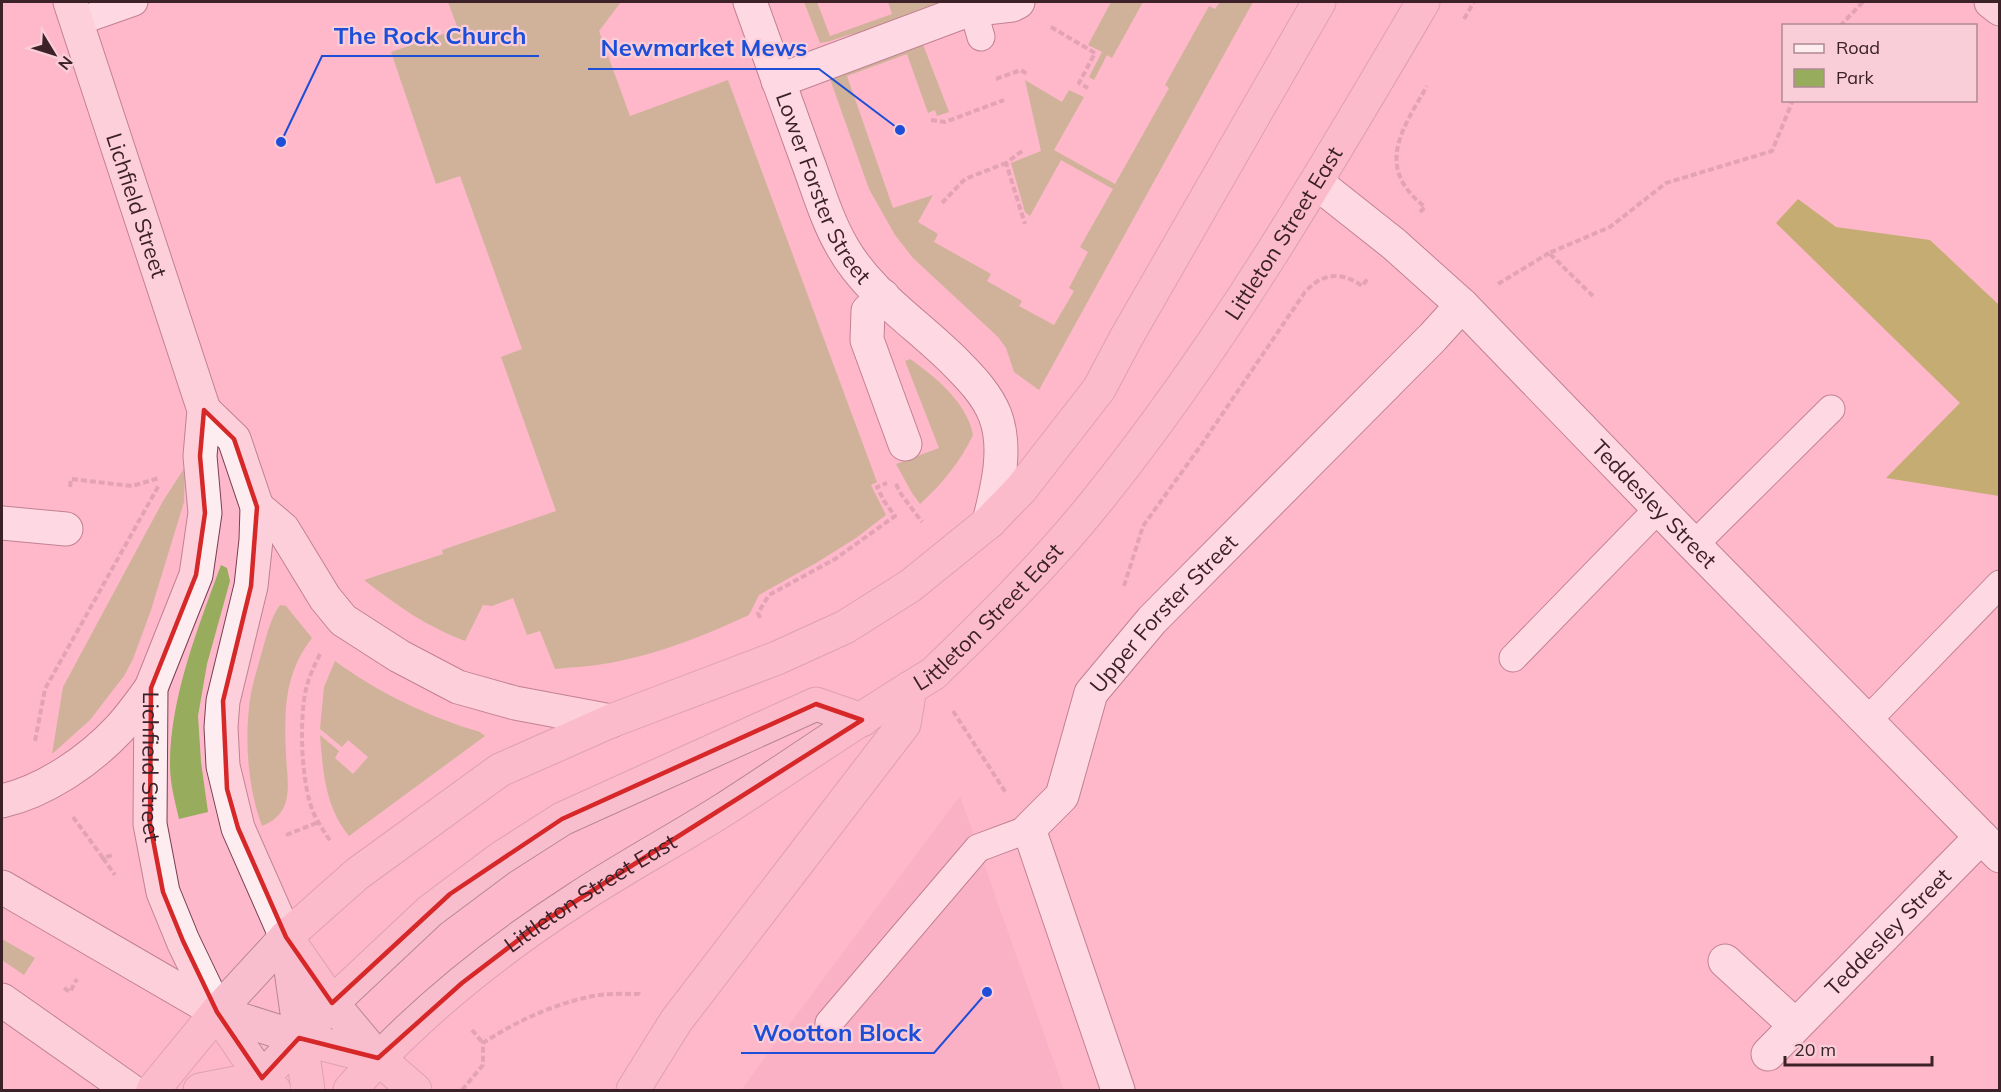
<svg xmlns="http://www.w3.org/2000/svg" width="2001" height="1092" font-family="Mulish,sans-serif">
<style>
.built{fill:#f7a9bf}
.green{fill:#97ac5d}
.forest{fill:#829d0b}
.lines{fill:none;stroke-linecap:round;stroke-linejoin:round}
.lane-casing{stroke:#7a3e51;stroke-width:29}
.street-casing{stroke:#7a3e51;stroke-width:35}
.secondary-casing{stroke:#7a3e51;stroke-width:35}
.highway-casing{stroke:#b78794;stroke-width:35}
.path{stroke:#c38a99;stroke-width:4;stroke-dasharray:6 3;stroke-linecap:butt}
.lane{stroke:#fff;stroke-width:27}
.street{stroke:#fff;stroke-width:33}
.secondary{stroke:#fdecf0;stroke-width:33}
.highway{stroke:#f9becd;stroke-width:33}
.marked{fill:none;stroke:#d62828;stroke-width:4.5;stroke-linejoin:round}
.labels{text-anchor:middle;dominant-baseline:central;stroke-width:4.5;stroke-linejoin:round;paint-order:stroke}
.street-label{font-size:22px;fill:#3c2129;stroke:#faced9}
.leader{fill:none;stroke:#1d4ed8;stroke-width:2}
.callout-dot{fill:#1d4ed8;stroke:#faced9;stroke-width:2}
.callout-label{font-size:24px;text-anchor:middle;font-weight:bold;fill:#1d4ed8;stroke:#faced9;stroke-width:4.5;stroke-linejoin:round;paint-order:stroke}
</style>
<rect width="100%" height="100%" fill="#feb8cb"/>
<path class="built" d="M960 796 1064 1090H741L815 990Z"/>
<path class="green" d="M448 2H621L599 31 630 116 728 80 877 482 871 485 886 515 856 538 816 563 759 595 749 615C708 634 664 652 619 661 598 666 576 667 555 669L540 631 527 635 513 598 492 606 483 605 465 641C427 627 396 605 364 580L443 554 442 550 556 511 501 357 522 349 460 176 436 184 391 52 458 29Z
M804 2H817L830 36 892 14 888 2H948L864 34C850 31 834 42 820 43Z
M1111 2H1143L1112 58 1107 55 1094 80 1089 77 1102 52 1088 45Z
M1220 2H1253L1039 390 1014 372 1006 348 998 337 913 258 895 235 869 189 829 76 922 42 949 112 937 116 935 110 928 113 907 54 847 76 893 208 933 195 918 222 938 234 934 242 991 274 987 281 1022 301 1019 306 1054 325 1074 291 1069 288 1088 252 1080 247 1113 189 1061 160 1030 216 1025 212 1011 163 1041 151 1025 80 1062 102 1069 90 1084 97 1054 150 1115 184 1169 88 1165 85 1209 6 1215 9Z
M910 359C935 376 968 404 973 435 961 461 942 484 920 504L912 493 896 464 939 448 905 361Z
M185 467 184 502 151 610 133 659 124 676 90 720 52 754 63 687 163 501Z
M221 565 227 568 230 581 207 664 198 716 201 762 208 812 179 819C175 801 170 784 170 765 170 697 198 628 221 565Z
M280 605 286 606 312 638C296 658 288 682 286 707 285 723 285 738 286 754 287 782 296 813 262 826 247 786 244 735 251 693 254 678 259 663 263 648 267 634 271 617 280 605Z
M335 661C377 692 429 717 480 732L485 736 349 836C325 806 323 772 320 735L339 751 335 758 353 774 368 757 348 740 342 747 320 729 324 687Z
M2 939 35 958 24 975 2 960Z"/>
<path class="forest" d="M1798 199 1836 227 1930 240 1999 305V496L1886 478 1960 403 1776 223Z"/>
<g class="lines">
<g class="lane-casing">
<path id="lane" d="M973 9 981 37
M77 22 134 2
M1694 545 1831 409
M1513 658 1658 509
M1867 721 2000 584
M829 1023 978 848 1029 829"/>
</g>
<g class="street-casing">
<g id="street">
<path id="s1" d="M750 2C769 54 788 107 807 160 818 189 827 221 843 248 870 295 920 326 957 364 972 379 987 395 995 415 1008 449 997 489 989 522"/>
<path d="M778 81 968 10 1012 5 1018 2"/>
<path id="s2" d="M1317 183 1394 244 1462 305 1694 545 2000 856"/>
<path d="M883 296 868 311 867 340 905 444"/>
<path d="M2 523 66 529"/>
<path d="M1725 961 1795 1025"/>
<path id="s3" d="M1768 1054 1981 837"/>
<path id="s4" d="M1118 1090 1029 829 1062 796 1091 693 1152 620 1433 337 1462 305"/>
</g>
</g>
<g class="secondary-casing">
<g id="secondary">
<path id="s5" d="M70 2 204 410 200 456 205 513 196 575 151 688 150 824 163 892 183 941 217 1012"/>
<path d="M1991 2 2000 9"/>
<path d="M204 410 234 439 257 507 256 540 251 586 223 701 221 727 223 766 238 828 286 937"/>
<path d="M257 507 283 529 325 598 343 620 399 656 458 687 515 703 611 721"/>
<path d="M2 801C45 791 89 761 119 729 131 716 141 702 151 688"/>
<path d="M2 887 217 1012"/>
<path d="M2 1000 130 1090"/>
</g>
</g>
<g class="highway-casing">
<g id="highway">
<path d="M286 937 332 1003 378 1058 415 1090"/>
<path d="M287 942 308 1090"/>
<path d="M217 1012 299 1038 378 1058"/>
<path d="M217 1012 262 1078 274 1090"/>
<path d="M153 1090 217 1012 286 937 357 874 500 770 611 721 777 658 845 627 910 586 989 522 1021 489 1099 389 1126 338 1319 2"/>
<path d="M200 1090 262 1078"/>
<path d="M251 1090 332 1003 430 911 501 858 562 819 816 704 862 720"/>
<path id="s6" d="M350 1090C414 1017 493 953 575 900 623 868 674 841 723 810 793 765 861 717 933 674 989 620 1046 564 1095 503 1221 347 1322 174 1423 2"/>
<path d="M633 1090 676 1021 904 724 910 688"/>
</g>
</g>
<path class="path" d="M1464 19 1474 2
M1840 26 1863 2
M1051 27 1095 53 1079 83 1088 88
M996 79 1021 70 1028 75
M931 120 945 122 1004 100
M1022 151 1006 163 1025 224
M942 203 965 179 1006 163
M1420 212 1425 207C1374 167 1402 130 1427 86
M1498 284 1549 253
M1593 296 1549 253 1610 227 1666 183 1772 151 1793 100
M896 484 901 494 922 522
M70 487 71 479 132 486 159 478
M1124 586 1143 526 1202 444 1305 292C1322 273 1341 271 1362 286L1369 277
M760 618 758 613 769 595 835 559 895 516 884 501 877 487 887 483
M320 654C314 666 309 677 306 689 299 720 301 785 314 814 319 824 325 833 331 842
M953 711 1006 793
M35 741 45 689 159 485
M73 817 103 858 113 855
M286 835 319 822
M103 858 115 875
M64 988 70 992 77 979
M472 1030 483 1043
M462 1090 483 1065V1043C517 1021 553 1004 593 996 608 993 624 994 639 994L642 996"/>
<use href="#lane" class="lane"/>
<use href="#street" class="street"/>
<use href="#secondary" class="secondary"/>
<use href="#highway" class="highway"/>
</g>
<path d="M0 0H2001V1092H0ZM204 410 234 439 257 507 251 586 223 701 227 789 238 828 286 937 332 1003 450 894 562 819 816 704 862 720 538 925 462 983 378 1058 299 1038 262 1078 217 1012 183 941 163 892 150 824 151 688 196 575 205 513 200 456Z" fill="#feb8cb" fill-opacity=".55" fill-rule="evenodd"/>
<path class="marked" d="M204 410 234 439 257 507 251 586 223 701 227 789 238 828 286 937 332 1003 450 894 562 819 816 704 862 720 538 925 462 983 378 1058 299 1038 262 1078 217 1012 183 941 163 892 150 824 151 688 196 575 205 513 200 456Z"/>
<g class="labels">
<g class="street-label">
<text stroke="none"><textPath href="#s1" startOffset="200">Lower Forster Street</textPath></text>
<text stroke="none"><textPath href="#s5" startOffset="214">Lichfield Street</textPath></text>
<text stroke="none"><textPath href="#s6" startOffset="1284">Littleton Street East</textPath></text>
<text stroke="none"><textPath href="#s2" startOffset="466">Teddesley Street</textPath></text>
<text stroke="none"><textPath href="#s6" startOffset="798">Littleton Street East</textPath></text>
<text stroke="none"><textPath href="#s4" startOffset="537">Upper Forster Street</textPath></text>
<text stroke="none"><textPath href="#s5" startOffset="796">Lichfield Street</textPath></text>
<text stroke="none"><textPath href="#s6" startOffset="312">Littleton Street East</textPath></text>
<text stroke="none"><textPath href="#s3" startOffset="171">Teddesley Street</textPath></text>
</g>
</g>
<path class="leader" d="M281 142L322 56H539M900 130L819 69H588M987 992L934 1053H741"/>
<g class="callout-dot">
<circle cx="281" cy="142" r="6"/>
<circle cx="900" cy="130" r="6"/>
<circle cx="987" cy="992" r="6"/>
</g>
<g class="callout-label">
<text x="430" y="44">The Rock Church</text>
<text x="704" y="56">Newmarket Mews</text>
<text x="837" y="1041">Wootton Block</text>
</g>
<rect width="2001" height="1092" fill="none" stroke="#3c2129" stroke-width="6"/>
<rect x="1782" y="24" width="195" height="78" fill="#faced9" stroke="#ae8993" stroke-width="1.5"/>
<rect x="1794" y="44" width="30" height="9" fill="#fdecf0" stroke="#ae8993" stroke-width="1.5"/>
<text x="1836" y="54" font-size="18" fill="#3c2129">Road</text>
<rect x="1794" y="69" width="30" height="18" fill="#97ac5d" stroke="#ae8993" stroke-width="1.5"/>
<text x="1836" y="84" font-size="18" fill="#3c2129">Park</text>
<g transform="translate(54 54) rotate(128)" stroke="#faced9" stroke-width="4.5" paint-order="stroke">
<path d="M0-4.5L10 22L0 15L-10 22Z" fill="#3c2129"/>
<text y="-9" font-size="16" font-weight="bold" text-anchor="middle" fill="#3c2129">N</text>
</g>
<path d="M1785 1056v9h147v-9" fill="none" stroke="#3c2129" stroke-width="3"/>
<text x="1794" y="1056" font-size="18" fill="#3c2129" stroke="#faced9" stroke-width="4.5" paint-order="stroke">20 m</text>
</svg>
